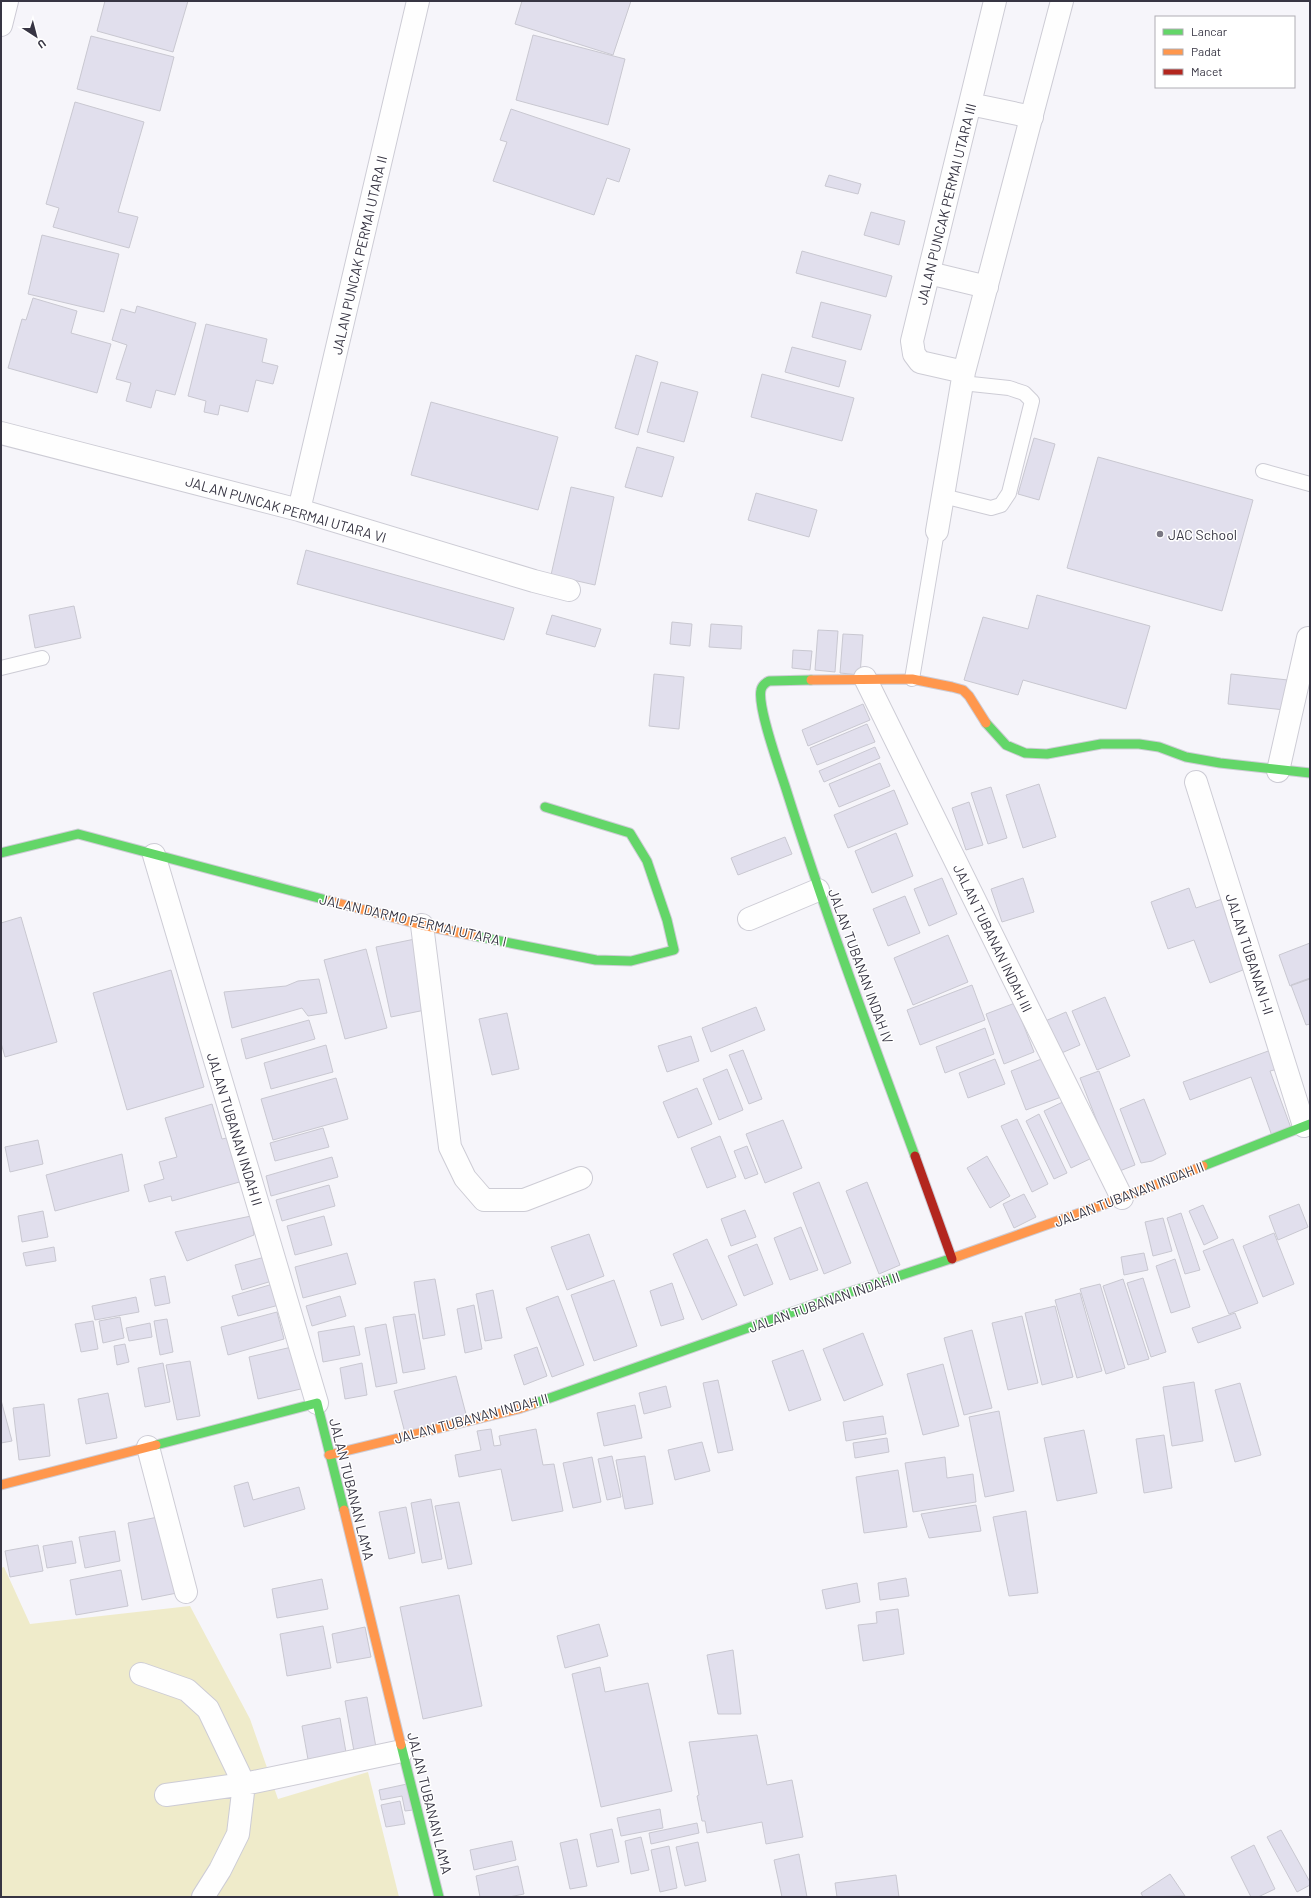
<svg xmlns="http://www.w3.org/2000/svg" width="1311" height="1898" font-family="Barlow,sans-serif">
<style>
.green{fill:#efebca}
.building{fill:#e1dfed;stroke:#c9c8d1}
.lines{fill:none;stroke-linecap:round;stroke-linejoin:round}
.lane-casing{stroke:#cdccd5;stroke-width:16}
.street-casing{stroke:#cdccd5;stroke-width:24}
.fast-casing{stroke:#cdccd5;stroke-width:11}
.slow-casing{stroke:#cdccd5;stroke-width:11}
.jam-casing{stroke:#cdccd5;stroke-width:11}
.lane{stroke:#fefefe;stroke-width:14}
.street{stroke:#fefefe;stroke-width:22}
.fast{stroke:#63d668;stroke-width:9}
.slow{stroke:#ff974d;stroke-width:9}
.jam{stroke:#b3261e;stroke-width:9}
.poi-dot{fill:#7a7883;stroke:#fff;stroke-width:1.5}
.labels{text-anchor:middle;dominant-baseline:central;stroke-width:3;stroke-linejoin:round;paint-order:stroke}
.street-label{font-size:14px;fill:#373543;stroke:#fff}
.poi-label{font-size:14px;fill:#373543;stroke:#fff;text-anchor:start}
</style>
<rect width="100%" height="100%" fill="#f6f5fa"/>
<path class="green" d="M4 1567 30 1624 190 1606 250 1719 278 1799 368 1772 399 1897H1V1568Z"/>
<path class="building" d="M105 1H188L173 52 97 31Z
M522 1H631L613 55 515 24Z
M533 35 625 59 608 125 516 100Z
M91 36 174 57 160 111 77 89Z
M75 102 144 122 118 212 138 217 129 248 53 227 59 208 46 204Z
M511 109 630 149 619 182 607 178 594 215 493 181 507 142 500 140Z
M829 175 861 184 858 194 825 186Z
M871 212 905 221 899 245 864 235Z
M42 235 119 254 104 312 28 294Z
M802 251 892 276 886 297 796 273Z
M33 298 77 311 71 333 111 344 97 393 8 368 22 319 26 320Z
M821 302 871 315 861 350 812 337Z
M137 306 196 323 175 395 156 390 151 408 126 401 131 383 116 379 127 345 112 340 121 309 135 313Z
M206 324 267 339 262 362 278 366 273 384 256 380 248 412 220 405 218 415 204 412 206 401 188 396Z
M792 347 846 361 839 387 785 372Z
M636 355 658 362 638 435 615 428Z
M762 374 854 398 842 441 751 417Z
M661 382 698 392 684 442 647 432Z
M431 402 558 437 538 510 411 475Z
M1034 438 1055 444 1039 500 1018 494Z
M637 447 674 457 662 497 625 487Z
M1098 457 1253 500 1222 611 1067 568Z
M571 487 614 497 595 585 551 575Z
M756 493 817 510 809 537 748 520Z
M306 550 514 608 504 640 297 584Z
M1037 595 1150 626 1126 709 1023 680 1018 695 964 680 983 617 1028 629Z
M74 606 81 638 35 648 29 615Z
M552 615 601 629 595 647 546 634Z
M672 622 692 624 690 646 670 644Z
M711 624 742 626 741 649 709 647Z
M818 630 838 631 835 672 815 670Z
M843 634 863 635 860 675 840 673Z
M793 650 812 651 810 670 792 668Z
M654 674 684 677 679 729 649 726Z
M1231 674 1288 680 1285 710 1228 704Z
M863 704 870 720 808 746 802 730Z
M867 724 875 742 817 765 810 748Z
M875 747 880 758 824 782 819 771Z
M880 763 890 786 839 807 829 784Z
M1039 784 1056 837 1023 848 1006 795Z
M991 787 1007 838 988 844 971 793Z
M894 790 908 824 848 848 834 815Z
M969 802 983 845 966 850 952 808Z
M896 833 913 876 872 893 855 851Z
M785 837 792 854 738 875 731 858Z
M942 878 957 914 929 926 914 889Z
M1023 878 1034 912 1002 922 991 889Z
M1189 888 1196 908 1222 899 1248 968 1210 983 1194 940 1168 949 1151 902Z
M905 896 920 933 888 946 873 909Z
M21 917 57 1042 5 1057 1 1043V923Z
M948 935 968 982 913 1005 894 958Z
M415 939 430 1009 391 1017 376 947Z
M1310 943V979L1290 986 1279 955Z
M366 949 387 1028 345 1039 324 960Z
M171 970 204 1087 127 1110 93 993Z
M1310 978V1024L1306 1025 1291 985Z
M319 979 327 1013 308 1016 302 1008 232 1028 224 992 286 986 298 981Z
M972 985 985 1020 920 1045 907 1010Z
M1105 997 1130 1056 1097 1070 1072 1011Z
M1015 1003 1034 1052 1004 1064 986 1014Z
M756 1007 765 1030 711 1052 702 1028Z
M1066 1012 1080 1045 1057 1055 1043 1022Z
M507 1013 519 1069 492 1075 479 1019Z
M309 1020 315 1039 246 1059 241 1039Z
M985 1028 994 1054 945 1073 936 1047Z
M691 1036 699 1061 667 1072 658 1046Z
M326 1045 333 1072 271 1089 264 1063Z
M743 1050 762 1099 749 1104 729 1055Z
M1271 1050 1278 1069 1270 1071 1291 1128 1272 1136 1251 1077 1190 1100 1183 1082Z
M1049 1056 1064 1096 1026 1110 1011 1071Z
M995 1059 1005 1084 968 1098 959 1073Z
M727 1069 743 1110 719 1120 703 1079Z
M1099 1071 1135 1165 1117 1172 1080 1078Z
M336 1078 348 1119 273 1140 261 1099Z
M697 1088 712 1124 678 1138 663 1102Z
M1069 1099 1096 1156 1071 1168 1044 1111Z
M1144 1099 1166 1154 1152 1161 1141 1163 1120 1109Z
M212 1104 222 1139 231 1137 243 1181 172 1201 171 1196 149 1202 144 1185 164 1179 159 1162 177 1157 165 1118Z
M1039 1114 1067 1173 1054 1179 1026 1121Z
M1017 1119 1048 1184 1032 1192 1001 1126Z
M783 1120 802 1168 765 1183 746 1134Z
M323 1128 329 1147 275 1161 270 1143Z
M720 1136 736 1177 707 1188 691 1148Z
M38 1140 43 1164 10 1172 5 1147Z
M747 1146 758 1174 745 1179 734 1151Z
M122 1154 129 1191 55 1211 46 1175Z
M987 1156 1010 1196 990 1208 967 1168Z
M332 1157 338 1177 271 1196 266 1176Z
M819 1182 851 1263 824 1274 793 1193Z
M867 1182 900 1265 879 1274 846 1191Z
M329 1185 335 1206 282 1221 276 1200Z
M1024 1194 1036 1217 1014 1228 1003 1204Z
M1299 1204 1308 1227 1278 1240 1269 1216Z
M1203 1205 1218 1238 1204 1245 1189 1211Z
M745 1210 756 1237 731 1246 721 1219Z
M43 1211 48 1237 22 1242 18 1216Z
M1181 1213 1200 1270 1185 1274 1167 1218Z
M251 1216 254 1235 187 1261 175 1232Z
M324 1216 332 1245 295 1255 287 1226Z
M1163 1218 1172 1251 1153 1256 1145 1222Z
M801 1227 818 1270 790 1280 774 1238Z
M1274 1233 1294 1284 1263 1297 1243 1246Z
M589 1234 604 1276 567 1290 551 1247Z
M707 1239 737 1305 702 1320 673 1254Z
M1233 1239 1258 1303 1229 1314 1203 1251Z
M757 1244 773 1284 744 1296 728 1256Z
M54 1247 56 1261 26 1266 23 1253Z
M347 1253 356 1284 303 1298 295 1267Z
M1144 1253 1148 1270 1124 1275 1121 1257Z
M265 1257 272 1281 242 1290 235 1265Z
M1175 1259 1190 1307 1171 1313 1156 1266Z
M165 1276 170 1303 155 1306 150 1279Z
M1143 1278 1166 1352 1151 1357 1127 1283Z
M435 1279 445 1335 423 1339 414 1282Z
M1123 1279 1149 1359 1128 1365 1103 1286Z
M614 1280 637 1346 594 1361 571 1295Z
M672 1283 684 1319 661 1326 650 1291Z
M273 1284 279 1305 238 1316 232 1296Z
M1100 1284 1125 1368 1106 1374 1080 1289Z
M493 1290 502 1338 485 1341 476 1294Z
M1080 1293 1102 1371 1077 1378 1055 1300Z
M340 1296 346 1316 312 1326 306 1306Z
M558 1296 584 1365 552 1377 526 1308Z
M136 1297 139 1312 95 1320 92 1306Z
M474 1305 482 1349 465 1353 457 1309Z
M1055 1306 1073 1377 1042 1385 1025 1313Z
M277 1312 284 1339 228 1355 221 1327Z
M1235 1313 1241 1328 1198 1343 1192 1328Z
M415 1314 425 1369 403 1373 393 1317Z
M1022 1316 1038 1383 1008 1390 992 1323Z
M120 1317 124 1338 103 1343 99 1321Z
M167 1319 173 1352 160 1355 154 1321Z
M93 1321 98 1349 81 1352 75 1324Z
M150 1323 152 1337 129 1341 126 1328Z
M386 1324 397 1383 376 1387 365 1328Z
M354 1326 360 1355 323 1362 318 1332Z
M972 1330 992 1408 964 1415 944 1338Z
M863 1333 883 1385 844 1401 823 1349Z
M125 1344 129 1362 117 1365 114 1346Z
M296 1346 305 1388 258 1399 249 1357Z
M537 1347 547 1376 524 1385 514 1355Z
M803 1350 821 1400 789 1411 772 1361Z
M190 1361 200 1416 177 1420 166 1365Z
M163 1363 170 1402 145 1407 138 1368Z
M362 1363 367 1395 345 1399 340 1368Z
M943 1364 959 1426 923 1435 907 1374Z
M456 1376 467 1418 405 1433 394 1391Z
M718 1380 733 1450 718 1453 703 1383Z
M1194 1382 1203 1441 1172 1446 1163 1387Z
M1240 1383 1261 1455 1235 1462 1215 1390Z
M666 1386 671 1407 644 1414 639 1393Z
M108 1393 117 1438 86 1444 78 1399Z
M1 1400 12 1441 1 1443Z
M44 1404 50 1456 19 1460 13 1408Z
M635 1405 642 1438 604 1446 597 1413Z
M999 1411 1014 1491 985 1497 969 1417Z
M883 1416 886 1434 846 1441 843 1422Z
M491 1429 494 1446 501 1445 499 1436 536 1429 543 1465 554 1464 563 1511 512 1521 501 1469 459 1477 455 1455 481 1450 477 1431Z
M1084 1430 1097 1493 1057 1501 1044 1438Z
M1164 1435 1172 1488 1144 1493 1136 1439Z
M887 1438 889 1452 855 1458 853 1443Z
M702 1442 710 1471 675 1480 668 1450Z
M612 1456 621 1497 607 1500 598 1459Z
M645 1456 653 1504 625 1509 616 1460Z
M592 1457 601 1502 573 1508 563 1463Z
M945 1457 947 1478 973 1474 976 1502 913 1512 905 1463Z
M898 1470 907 1527 864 1533 856 1477Z
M248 1482 253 1500 299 1487 305 1509 244 1527 234 1486Z
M431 1499 442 1559 422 1563 411 1503Z
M459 1502 472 1564 448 1569 435 1506Z
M976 1505 981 1531 929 1538 921 1514Z
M406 1507 415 1553 389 1559 379 1512Z
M1026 1511 1038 1593 1009 1596 993 1517Z
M163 1516 177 1593 142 1600 128 1523Z
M115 1531 120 1561 85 1568 79 1537Z
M72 1541 76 1563 47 1568 43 1546Z
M38 1545 43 1571 10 1577 5 1551Z
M121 1570 128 1606 76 1615 70 1580Z
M906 1578 909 1596 880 1600 878 1583Z
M322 1579 328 1609 277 1618 272 1589Z
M857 1583 860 1602 826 1609 822 1590Z
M459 1595 482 1706 423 1719 400 1607Z
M898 1609 904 1654 863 1661 858 1625 877 1623 876 1612Z
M599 1624 608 1656 565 1668 557 1636Z
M323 1626 331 1668 287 1676 280 1634Z
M365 1627 371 1657 337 1663 332 1634Z
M733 1650 741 1714H718L707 1655Z
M600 1667 605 1692 648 1683 672 1791 601 1807 572 1674Z
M367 1697 377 1753 355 1757 345 1701Z
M340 1718 347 1758 309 1765 302 1726Z
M757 1735 767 1785 792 1780 803 1837 766 1844 762 1822 707 1833 705 1821H702L697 1796 699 1795 689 1742Z
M407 1784 413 1810 405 1811 402 1796 381 1800 379 1790Z
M400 1801 405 1824 386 1827 381 1805Z
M660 1809 663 1828 621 1836 617 1818Z
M697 1823 699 1833 651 1844 649 1833Z
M612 1829 619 1862 597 1867 590 1834Z
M1281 1830 1310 1882V1885L1297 1892 1267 1837Z
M641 1837 649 1870 631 1874 625 1841Z
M577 1839 587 1886 570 1889 560 1843Z
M512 1841 516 1860 474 1870 470 1850Z
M698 1842 706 1881 685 1886 676 1847Z
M1254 1845 1275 1889 1258 1897H1251L1231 1857Z
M669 1846 677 1888 660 1892 651 1850Z
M799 1854 807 1897H782L774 1860Z
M518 1866 524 1894 509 1897H480L476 1876Z
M1170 1874 1185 1896 1143 1897 1141 1893Z
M896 1875 899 1897H837L835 1883Z"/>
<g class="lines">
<g class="lane-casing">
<path id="lane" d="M1263 471 1310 484
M943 496 991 508 1001 505 1009 493 1032 401 1024 393 1009 388 962 383
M1 668 42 658
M912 679 937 531"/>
</g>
<g class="street-casing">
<path id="street" d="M1 25 7 1
M970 104 1032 117
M929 273 987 287
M964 372 920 362 914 354 912 341 995 1
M1 433 299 510 534 581 569 590
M299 510 418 1
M937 531 964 372 1062 1
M865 678 1122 1198
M1278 771 1308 638
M1196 782 1304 1126
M154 855 317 1403
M749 919 818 890
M422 925 450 1147 465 1178 484 1200H524L581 1178
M148 1447 186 1592
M141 1674 187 1690 208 1709 244 1784 238 1834 220 1870 203 1897
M166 1795 244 1784 402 1751"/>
</g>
<g class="fast-casing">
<path id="fast" d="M811 680 769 681C765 683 762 685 761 690 757 707 780 770 786 789 825 913 870 1034 915 1156
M986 723 1006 745 1025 753 1047 754 1101 744H1139L1159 747 1186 757 1220 763 1310 773
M1 853 78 834 330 901
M475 936 596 960 631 961 674 950 667 920 647 861 630 833 545 807
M1203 1166 1310 1124
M533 1404 835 1297 953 1258
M156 1445 317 1403 344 1510
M401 1745 439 1897"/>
</g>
<g class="slow-casing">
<path id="slow" d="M811 680 912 679 952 687 963 690 969 696 986 723
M330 901 422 925 475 936
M953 1258 1122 1198 1203 1166
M329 1455 518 1409 533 1404
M1 1485 156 1445
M344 1510 401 1745"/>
</g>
<g class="jam-casing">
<path id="jam" d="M915 1156 952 1259"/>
</g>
<use href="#lane" class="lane"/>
<use href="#street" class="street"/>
<use href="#fast" class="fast"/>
<use href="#slow" class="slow"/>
<use href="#jam" class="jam"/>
</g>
<circle class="poi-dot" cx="1160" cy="534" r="4"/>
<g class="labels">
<g class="street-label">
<text transform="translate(946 204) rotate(-76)">JALAN PUNCAK PERMAI UTARA III</text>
<text transform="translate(359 255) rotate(-77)">JALAN PUNCAK PERMAI UTARA II</text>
<text transform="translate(286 509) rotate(16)">JALAN PUNCAK PERMAI UTARA VI</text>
<text transform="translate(413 920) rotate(13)">JALAN DARMO PERMAI UTARA I</text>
<text transform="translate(993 938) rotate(64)">JALAN TUBANAN INDAH III</text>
<text transform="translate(1250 954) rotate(72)">JALAN TUBANAN I-II</text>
<text transform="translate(861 966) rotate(70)">JALAN TUBANAN INDAH IV</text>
<text transform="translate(235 1129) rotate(73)">JALAN TUBANAN INDAH II</text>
<text transform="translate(1129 1194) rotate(-21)">JALAN TUBANAN INDAH II</text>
<text transform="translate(824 1302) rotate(-19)">JALAN TUBANAN INDAH II</text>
<text transform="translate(471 1418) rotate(-15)">JALAN TUBANAN INDAH II</text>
<text transform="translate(352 1489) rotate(76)">JALAN TUBANAN LAMA</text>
<text transform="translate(430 1803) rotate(76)">JALAN TUBANAN LAMA</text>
</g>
<g class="poi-label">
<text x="1168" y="534">JAC School</text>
</g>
</g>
<rect width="1311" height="1898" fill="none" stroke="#373543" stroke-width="4"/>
<rect x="1155" y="16" width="140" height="72" fill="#ffffff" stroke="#afaeb4"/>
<rect x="1163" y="29" width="20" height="6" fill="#63d668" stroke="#afaeb4"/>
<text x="1191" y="36" font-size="12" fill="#373543">Lancar</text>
<rect x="1163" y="49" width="20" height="6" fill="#ff974d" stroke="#afaeb4"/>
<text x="1191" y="56" font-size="12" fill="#373543">Padat</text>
<rect x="1163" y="69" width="20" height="6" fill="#b3261e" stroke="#afaeb4"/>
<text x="1191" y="76" font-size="12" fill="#373543">Macet</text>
<g transform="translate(36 36) rotate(144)" stroke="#ffffff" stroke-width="3" paint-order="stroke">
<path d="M0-3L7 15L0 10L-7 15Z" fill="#373543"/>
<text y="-6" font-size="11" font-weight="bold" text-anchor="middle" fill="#373543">U</text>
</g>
</svg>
